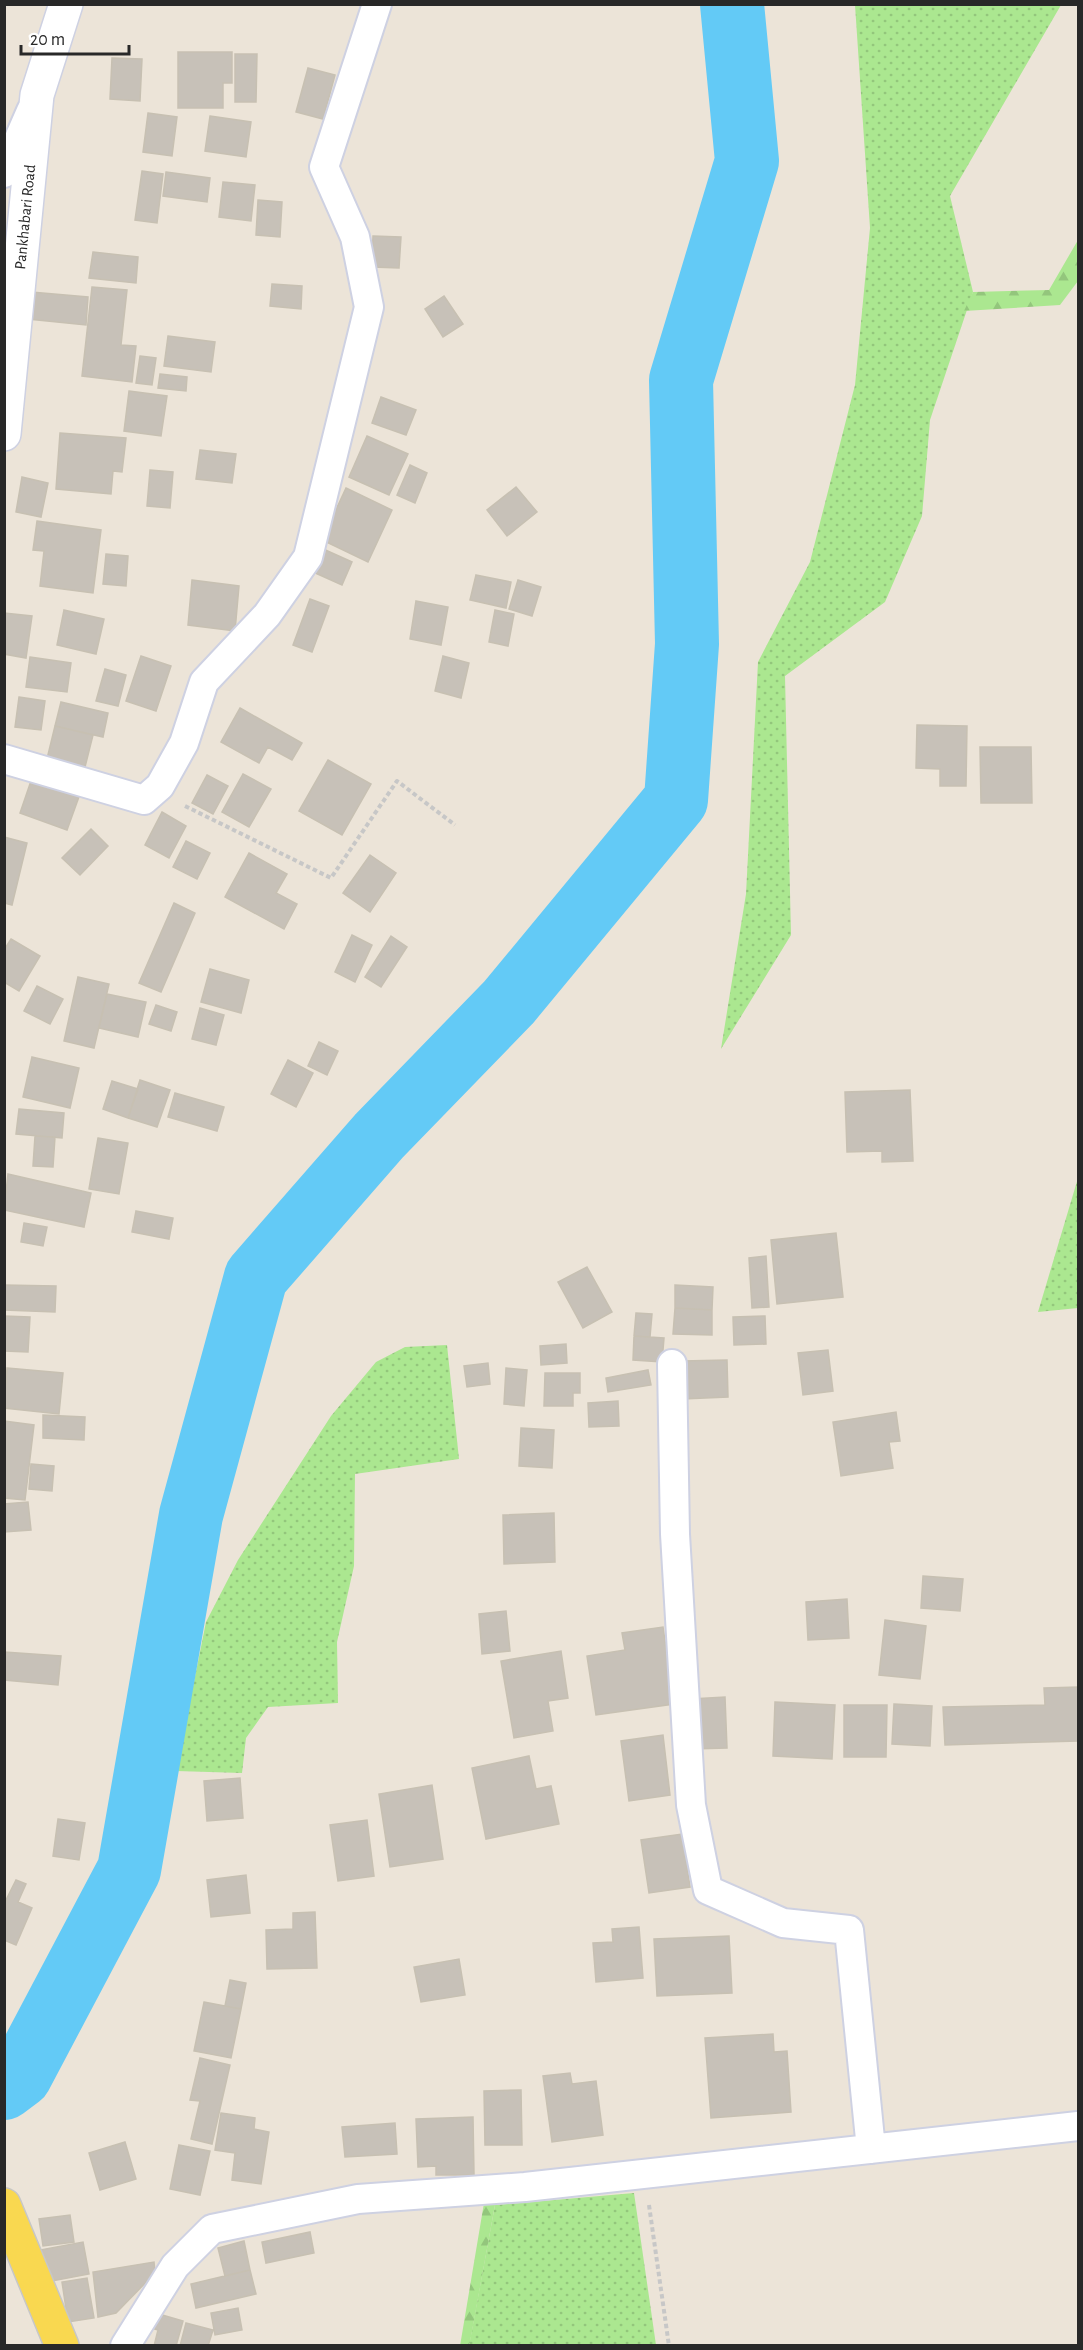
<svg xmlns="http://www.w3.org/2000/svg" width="1083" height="2350" font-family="'Alegreya Sans',sans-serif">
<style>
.grass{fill:url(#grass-dots)}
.forest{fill:url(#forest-firs)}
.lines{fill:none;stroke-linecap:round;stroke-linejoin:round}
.river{stroke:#63caf6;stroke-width:64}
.building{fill:#c7c1b8;stroke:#c7c0b2;stroke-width:1.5}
.minor-casing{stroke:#ced1e2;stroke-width:32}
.secondary-casing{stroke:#ced1e2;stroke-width:36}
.primary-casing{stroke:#c7c7c7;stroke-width:36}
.path{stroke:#c7c7c7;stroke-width:4;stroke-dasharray:4.5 3;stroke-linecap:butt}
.minor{stroke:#fff;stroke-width:28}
.secondary{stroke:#fff;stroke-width:33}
.primary{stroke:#f9d850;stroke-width:33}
.labels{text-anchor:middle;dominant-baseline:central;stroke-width:6;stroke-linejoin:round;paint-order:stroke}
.street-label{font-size:16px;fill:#282828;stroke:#fff}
</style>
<defs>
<pattern id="grass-dots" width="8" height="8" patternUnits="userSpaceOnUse" patternTransform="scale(1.5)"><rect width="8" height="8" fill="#abe790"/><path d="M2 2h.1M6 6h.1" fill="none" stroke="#93c67c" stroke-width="1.8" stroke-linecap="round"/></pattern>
<pattern id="forest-firs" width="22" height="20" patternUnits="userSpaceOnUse" patternTransform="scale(1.5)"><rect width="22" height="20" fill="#abe790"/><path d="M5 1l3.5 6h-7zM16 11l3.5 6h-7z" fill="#93c67c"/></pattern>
</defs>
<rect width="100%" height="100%" fill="#ece4d8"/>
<path class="grass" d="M855 5H1061L950 196 973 292 930 420 922 516 885 602 785 676 791 935 721 1049 746 894 758 662 810 562 855 385 870 228Z
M1078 1178V1308L1038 1312Z
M447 1345 459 1459 355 1474 354 1566 337 1642 338 1703 268 1707 246 1738 242 1773 176 1771 206 1622 238 1560 331 1416 376 1362 405 1347Z
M634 2193 656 2345 469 2346 495 2205Z"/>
<path class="forest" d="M1078 240V281L1060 305 964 311 973 292 1049 290Z
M484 2203 495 2205 470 2342 469 2345 460 2346Z"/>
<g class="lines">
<path class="river" d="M4 2088 20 2076 129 1870 191 1515 256 1277 379 1136 509 1002 676 800 687 644 681 380 747 161 732 4"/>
</g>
<path class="building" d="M178 52H232V83H223V108H178Z
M235 54H257L256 102H235Z
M112 58 142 59 140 101 110 99Z
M308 68 335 75 323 119 296 112Z
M148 113 177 117 172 156 143 152Z
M210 116 251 122 246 157 205 151Z
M142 171 163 174 157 223 135 220Z
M166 172 210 178 207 202 163 196Z
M223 182 255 185 251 221 219 217Z
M258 200 282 202 280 237 256 235Z
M373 236 401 237 399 268 372 267Z
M93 252 138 257 136 283 89 278Z
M272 284 302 286 301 309 270 306Z
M92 287 127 290 121 345 136 346 132 382 82 376Z
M31 292 88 297 86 325 28 319Z
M444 296 463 324 443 337 425 309Z
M168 336 215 342 211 372 164 366Z
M140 356 156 358 152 385 136 383Z
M160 374 187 377 186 391 158 388Z
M129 391 167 396 161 436 124 431Z
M381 397 416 410 406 435 372 423Z
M60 433 126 438 122 472 113 471 111 494 56 489Z
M367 436 408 454 389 495 349 477Z
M200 450 236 454 232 483 196 479Z
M410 465 427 473 415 503 397 495Z
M150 470 173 472 170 508 147 506Z
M22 477 48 483 41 517 16 512Z
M516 487 537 512 507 536 487 510Z
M346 488 392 510 368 562 322 540Z
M37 521 101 530 93 593 40 586 44 551 33 550Z
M321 548 352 562 342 585 311 571Z
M106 554 128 556 126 586 103 584Z
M476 575 511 582 506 608 470 600Z
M192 580 239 586 235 631 188 625Z
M518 580 541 587 532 616 509 609Z
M310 599 329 606 312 652 293 645Z
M416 601 448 607 441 645 410 639Z
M64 610 104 619 96 654 57 645Z
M495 610 514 614 508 646 489 642Z
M4 613 32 616 26 658 4 654Z
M141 656 171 666 156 711 126 701Z
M443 656 469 663 461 698 435 691Z
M30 657 71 663 67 692 26 687Z
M105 669 126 675 118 706 96 701Z
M19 697 45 701 41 730 15 727Z
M61 702 108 713 103 737 55 726Z
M240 708 302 743 292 760 268 747 259 763 221 742Z
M917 725 967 726 966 786H940V769L916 768Z
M55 726 93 735 84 771 46 763Z
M980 747H1031L1032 803H981Z
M328 760 371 784 342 835 299 811Z
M243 774 271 789 249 827 222 812Z
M207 775 228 786 213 814 192 803Z
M32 778 80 794 67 830 20 813Z
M162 812 186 826 169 858 145 845Z
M91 829 108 846 80 875 62 858Z
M4 837 27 843 12 905 4 903Z
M186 841 210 853 197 879 173 867Z
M249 853 287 874 276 893 297 904 284 929 225 897Z
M370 855 396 873 370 912 343 893Z
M174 903 195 913 161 992 139 983Z
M352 935 372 945 355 982 335 972Z
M391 936 407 947 381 987 365 977Z
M11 939 40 956 19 991 4 982V950Z
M210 969 249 980 241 1013 201 1002Z
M78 977 109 984 94 1048 64 1041Z
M37 986 63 999 50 1024 24 1011Z
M107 994 146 1002 138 1037 99 1028Z
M156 1005 177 1012 171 1031 149 1024Z
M200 1008 224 1015 216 1045 192 1039Z
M319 1042 338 1051 327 1075 308 1066Z
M32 1057 79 1068 70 1108 23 1097Z
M288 1060 313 1073 296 1107 271 1094Z
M140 1080 170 1090 157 1127 128 1118Z
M112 1081 138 1089 128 1118 103 1109Z
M910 1090 913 1161 882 1162V1151L847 1152 845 1092Z
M175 1093 224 1107 217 1131 168 1117Z
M19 1109 64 1113 62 1138 16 1134Z
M35 1136 55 1137 53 1167 33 1166Z
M98 1138 128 1143 119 1194 89 1189Z
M8 1174 91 1193 84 1227 4 1210Z
M136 1211 173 1218 169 1239 132 1232Z
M24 1223 47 1227 43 1246 21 1242Z
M836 1233 843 1297 777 1304 771 1240Z
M766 1256 769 1307 752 1308 749 1258Z
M587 1267 612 1312 583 1328 558 1282Z
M4 1285 56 1286 55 1312 4 1310Z
M675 1285 713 1287 712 1310 675 1308Z
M675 1308 712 1310V1335L673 1334Z
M636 1313 652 1314 650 1337 634 1336Z
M4 1316 30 1317 28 1352 4 1351Z
M765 1316 766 1344 734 1345 733 1317Z
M634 1336 664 1338 662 1362 633 1360Z
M566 1344 567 1363 541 1365 540 1346Z
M828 1350 833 1391 803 1395 798 1353Z
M727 1360 728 1397 683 1399 682 1361Z
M488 1363 490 1384 467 1387 464 1366Z
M7 1368 63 1373 59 1414 4 1408Z
M506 1368 527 1370 524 1406 504 1404Z
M648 1370 651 1385 608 1392 606 1378Z
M545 1373H580V1393H573V1406H544Z
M618 1401 619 1426 589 1427 588 1403Z
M896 1412 900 1441 889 1442 893 1468 841 1476 833 1422Z
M43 1415 85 1417 84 1440 43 1438Z
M4 1421 34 1425 25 1500 4 1498Z
M521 1428 554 1430 552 1468 519 1466Z
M31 1464 54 1466 52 1491 29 1489Z
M28 1502 31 1530 4 1532V1504Z
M554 1513 555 1562 504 1564 503 1515Z
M923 1576 963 1579 960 1611 921 1608Z
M847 1599 849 1638 808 1640 806 1602Z
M506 1611 510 1651 482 1654 479 1614Z
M885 1620 926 1626 920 1679 879 1675Z
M663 1627 674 1704 596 1715 587 1656 625 1650 622 1633Z
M561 1651 568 1698 548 1701 553 1731 514 1738 501 1661Z
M4 1652 61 1656 58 1685 4 1680Z
M1078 1687V1741L945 1745 943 1707 1045 1705 1044 1688Z
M725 1697 727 1748 692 1749 691 1699Z
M775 1702 835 1705 832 1759 773 1756Z
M894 1704 932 1706 930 1746 892 1744Z
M844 1705H887L886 1757H844Z
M663 1735 670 1795 629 1801 621 1741Z
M529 1756 536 1789 551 1786 559 1824 486 1839 472 1768Z
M240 1778 243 1818 207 1821 204 1781Z
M432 1785 443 1859 390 1867 379 1794Z
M58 1819 85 1823 79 1860 53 1856Z
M367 1820 374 1876 338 1881 330 1825Z
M682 1834 690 1887 649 1893 641 1840Z
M246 1875 250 1913 211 1917 207 1880Z
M16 1880 26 1884 18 1902 32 1908 16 1945 4 1940V1904Z
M315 1912 317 1968 267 1969 266 1930 293 1929V1913Z
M639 1927 643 1978 596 1982 593 1943 613 1942 612 1929Z
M729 1936 732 1993 657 1996 654 1939Z
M459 1959 465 1995 421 2002 414 1967Z
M230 1980 246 1983 241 2009 225 2006Z
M204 2002 241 2009 231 2058 194 2051Z
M773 2034 774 2052 787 2051 791 2112 711 2118 705 2038Z
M200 2058 230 2065 212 2144 191 2139 200 2101 190 2100Z
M570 2073 572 2084 596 2081 603 2135 552 2142 543 2076Z
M521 2090 522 2145H485L484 2091Z
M221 2113 255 2118 254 2129 269 2132 261 2184 232 2180 235 2153 215 2150Z
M473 2117 474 2175H436V2166L418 2167 416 2119Z
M395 2123 397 2154 345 2157 342 2127Z
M125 2142 136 2179 100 2190 89 2153Z
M179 2145 210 2151 200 2195 170 2189Z
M70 2215 74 2242 43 2246 39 2219Z
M310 2232 314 2253 266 2263 262 2242Z
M244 2241 250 2270 225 2276 218 2248Z
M83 2242 89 2274 47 2282 40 2250Z
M154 2262 155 2273 116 2313 98 2317 93 2272Z
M250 2270 256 2294 196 2308 191 2284Z
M87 2278 94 2318 68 2322 62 2282Z
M238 2308 242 2330 215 2335 211 2313Z
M152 2312 183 2321 176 2346H154L158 2330 148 2327Z
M186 2323 213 2330 208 2346H180Z"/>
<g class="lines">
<g class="minor-casing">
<path id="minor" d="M4 173 31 111
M4 759 144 800 160 786 184 743 204 682 267 615 308 557 369 307 355 237 324 167 377 4
M672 1364 675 1534 691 1805 708 1890 783 1923 849 1930 871 2149
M125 2346 175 2266 212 2229 358 2199 525 2187 1078 2126"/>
</g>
<g class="secondary-casing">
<g id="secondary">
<path id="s1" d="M4 434 37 95 66 4"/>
</g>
</g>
<g class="primary-casing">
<path id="primary" d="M4 2205 62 2346"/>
</g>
<path class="path" d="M185 806 331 878 397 781 455 825
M649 2205 669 2346"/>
<use href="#minor" class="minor"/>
<use href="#secondary" class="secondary"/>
<use href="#primary" class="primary"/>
</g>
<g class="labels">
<g class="street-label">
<text stroke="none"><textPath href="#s1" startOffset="218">Pankhabari Road</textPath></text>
</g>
</g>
<rect width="1083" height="2350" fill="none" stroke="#282828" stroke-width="12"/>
<path d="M21 45v9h108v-9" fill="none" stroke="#282828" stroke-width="3"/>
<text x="30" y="45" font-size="18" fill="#282828" stroke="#ffffff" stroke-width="4.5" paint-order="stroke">20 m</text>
</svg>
